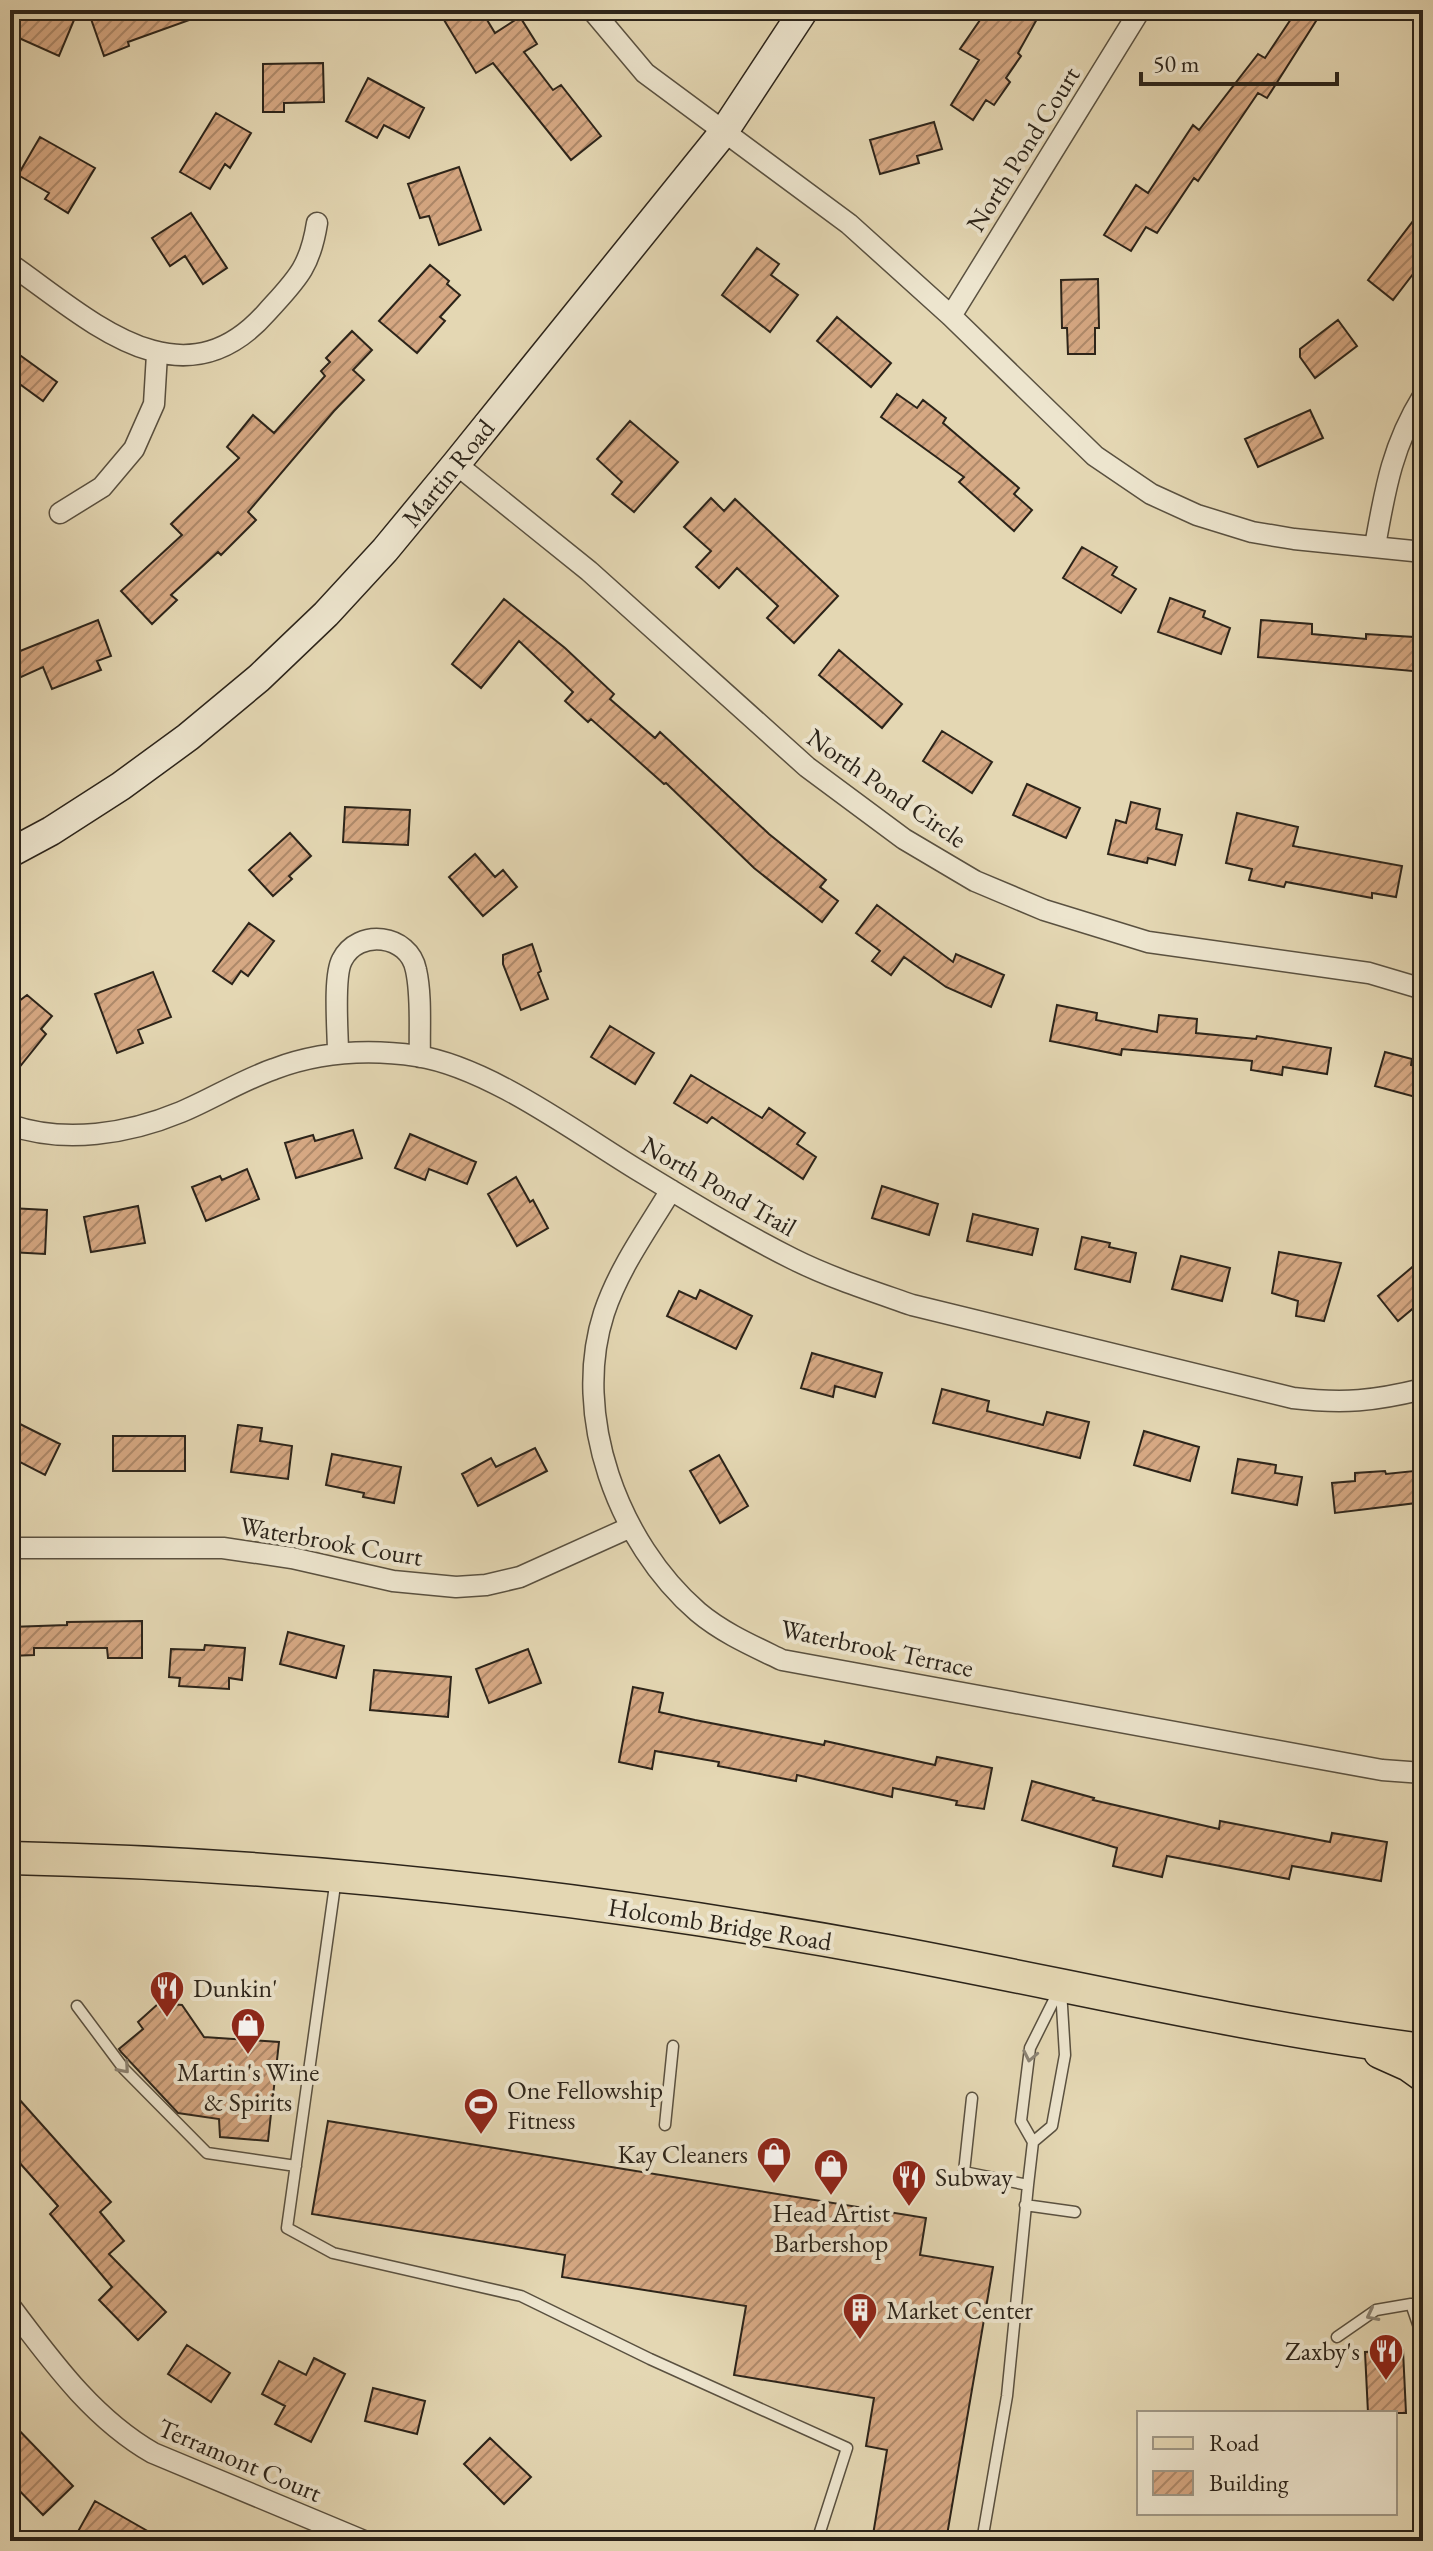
<svg xmlns="http://www.w3.org/2000/svg" width="1433" height="2551" font-family="'EB Garamond',serif">
<style>
.building{fill:url(#building-hatch);stroke:#2c241a;stroke-width:2}
.lines{fill:none;stroke-linecap:round;stroke-linejoin:round}
.lane-casing{stroke:#5a5140;stroke-width:13}
.street-casing{stroke:#5a5140;stroke-width:23}
.secondary-casing{stroke:#2c241a;stroke-width:31}
.primary-casing{stroke:#2c241a;stroke-width:35}
.lane{stroke:#ede5ce;stroke-width:10}
.street{stroke:#ede5ce;stroke-width:20}
.secondary{stroke:#ede5ce;stroke-width:28}
.primary{stroke:#e4d7b3;stroke-width:32}
.oneway{stroke:#8c8474}
.labels{text-anchor:middle;dominant-baseline:central;stroke-width:8;stroke-linejoin:round;paint-order:stroke}
.street-label{font-size:26px;fill:#2c241a;stroke:#ede5ce}
.poi-label{font-size:26px;fill:#2c241a;stroke:#ede5ce;text-anchor:start}
</style>
<defs>
<pattern id="building-hatch" width="6" height="6" patternUnits="userSpaceOnUse" patternTransform="scale(2)"><rect width="6" height="6" fill="#d6a883"/><path d="M-1 1l2-2M0 6l6-6M5 7l2-2" fill="none" stroke="#ae896a"/></pattern>
</defs>
<rect width="100%" height="100%" fill="#e4d7b3"/>
<filter id="stains"><feTurbulence type="fractalNoise" baseFrequency=".0025" numOctaves="4"/><feColorMatrix values="0 0 0 0 .2 0 0 0 0 .09 0 0 0 0 .02 0 0 0 .5 -.17"/></filter>
<radialGradient id="worn" r=".72"><stop offset=".6" stop-color="#630" stop-opacity="0"/><stop offset="1" stop-color="#630" stop-opacity=".3"/></radialGradient>
<path class="building" d="M10 10H49L74 20 59 56 10 34Z
M106 10H208L209 13 128 42 129 46 104 56 90 16Z
M438 10H481L495 33 520 17 537 44 524 52 553 90 561 85 601 136 571 160 493 63 476 73Z
M987 10H1042L1018 53 1021 56 1006 78 1010 82 994 105 986 100 973 120 951 105 979 60 960 49Z
M1297 10H1323L1267 98 1258 93 1198 181 1194 178 1157 233 1146 227 1131 251 1104 235 1136 185 1148 193 1193 125 1199 130 1258 54 1265 58Z
M323 63 324 102 284 103V112H263V64Z
M368 78 424 108 409 138 384 125 377 138 346 121Z
M216 113 251 133 230 168 225 164 210 189 180 172Z
M934 122 942 149 917 156 919 163 880 174 870 140Z
M40 137 95 168 68 213 45 199 49 193 18 175Z
M459 167 481 230 439 245 429 216 420 218 408 184Z
M1423 208V261L1393 300 1368 280Z
M191 213 227 268 203 284 185 256 170 266 152 238Z
M757 248 779 264 771 275 798 295 770 332 722 295Z
M430 265 449 281 447 284 460 295 440 317 445 321 417 353 379 321Z
M1098 279 1099 328H1095V354H1068L1067 328H1062L1061 280Z
M837 317 891 363 871 387 817 341Z
M1338 320 1357 346 1315 378 1300 357V349Z
M352 331 372 350 353 370 364 380 334 411 248 512 256 520 221 555 218 552 171 595 177 600 152 624 121 591 182 535 171 524 239 458 227 447 253 415 274 433 325 376 321 371 330 362 326 358Z
M10 348 57 382 43 401 10 377Z
M897 394 917 408 923 400 946 418 943 423 1019 488 1014 494 1032 510 1014 531 959 482 964 477 881 417Z
M1310 410 1323 438 1258 467 1245 439Z
M630 421 678 462 634 512 612 494 622 482 597 459Z
M711 498 724 511 735 499 838 596 794 643 767 618 778 606 737 568 719 588 696 567 711 551 684 527Z
M1082 547 1117 567 1112 575 1136 589 1121 613 1063 578Z
M1170 598 1205 611 1203 617 1230 628 1221 654 1158 632Z
M504 599 565 648 614 694 610 699 655 738 660 732 769 834 826 880 820 887 838 901 822 922 754 868 666 783 664 784 591 719 588 722 565 701 573 692 519 641 481 688 452 664Z
M98 620 111 656 97 661 101 670 52 689 43 667 10 682V655Z
M1261 620 1312 624V634L1366 639V634L1414 637 1413 647H1423V672L1258 657Z
M839 650 902 704 882 728 819 675Z
M942 731 992 762 972 793 923 761Z
M1027 784 1080 808 1066 838 1013 815Z
M1131 802 1160 809 1156 829 1182 835 1175 865 1148 858 1147 863 1108 854 1116 820 1126 823Z
M345 807 410 810 408 845 343 842Z
M1237 813 1298 827 1293 846 1402 866 1396 897 1372 893V898L1286 882 1284 887 1249 880 1252 869 1226 863Z
M290 833 311 856 289 876 292 879 273 896 249 870Z
M475 854 495 877 503 870 517 887 483 916 449 877Z
M877 905 953 962 956 954 1004 975 991 1007 946 987 904 957 891 975 872 961 880 951 856 933Z
M249 923 274 941 248 976 241 971 232 984 213 971Z
M532 944 541 971 538 973 548 999 521 1010 503 964V955Z
M153 972 171 1017 138 1030 143 1043 117 1053 95 994Z
M27 995 52 1016 41 1029 46 1034 10 1079V1008Z
M1057 1005 1097 1013 1096 1020 1157 1032 1159 1015 1197 1019 1196 1033 1256 1039 1257 1036 1331 1048 1327 1074 1283 1067 1282 1075 1251 1070 1252 1061 1122 1049 1121 1055 1050 1041Z
M610 1026 654 1053 635 1084 591 1057Z
M1385 1052 1412 1059 1411 1065 1423 1068V1099L1375 1086Z
M691 1075 762 1118 769 1108 805 1133 797 1144 816 1157 803 1179 712 1117 707 1123 674 1103Z
M353 1130 362 1158 296 1178 285 1143 313 1135 315 1141Z
M410 1134 476 1162 467 1184 429 1169 425 1180 395 1168Z
M247 1169 259 1199 206 1221 192 1187 220 1176 222 1180Z
M516 1177 530 1202 533 1200 548 1228 517 1246 488 1194Z
M882 1186 938 1204 929 1235 872 1218Z
M138 1206 145 1243 91 1252 84 1217Z
M10 1208 47 1210 45 1254 10 1252Z
M973 1214 1038 1229 1032 1255 967 1241Z
M1082 1237 1110 1243 1109 1247 1136 1253 1130 1282 1075 1269Z
M1279 1252 1341 1263 1324 1321 1296 1316 1298 1301 1272 1293Z
M1181 1256 1230 1268 1222 1301 1172 1289Z
M1423 1258V1300L1398 1321 1378 1296Z
M700 1290 752 1316 736 1349 667 1316 679 1291 696 1299Z
M812 1353 882 1373 875 1397 835 1386 833 1397 801 1388Z
M942 1389 989 1401 987 1411 1043 1425 1047 1412 1089 1422 1080 1458 933 1423Z
M10 1419 60 1444 45 1475 10 1457Z
M238 1425 262 1428 260 1441 292 1446 288 1479 231 1472Z
M1144 1431 1199 1447 1190 1481 1134 1465Z
M113 1436H185V1471H113Z
M535 1448 547 1471 478 1506 462 1474 491 1458 496 1467Z
M332 1454 401 1467 394 1503 363 1497 364 1493 326 1485Z
M719 1455 748 1506 720 1523 690 1471Z
M1238 1459 1276 1465 1275 1473 1302 1477 1297 1505 1232 1493Z
M1385 1471 1386 1474 1414 1471 1416 1503 1335 1513 1332 1483 1355 1481V1473Z
M142 1621V1658H108L107 1648H34V1655L10 1656V1627L67 1625V1622Z
M288 1632 344 1646 336 1678 280 1664Z
M205 1645 245 1648 242 1680 229 1678V1689L179 1686 180 1678 169 1677 171 1649 204 1650Z
M528 1649 541 1683 489 1703 476 1669Z
M374 1670 451 1677 448 1717 370 1710Z
M633 1687 663 1693 659 1712 695 1720 824 1745 825 1741 935 1765 937 1757 992 1768 984 1809 956 1805 957 1801 893 1788 892 1797 797 1775 796 1781 718 1766 719 1762 655 1751 652 1769 619 1762Z
M1032 1781 1094 1798 1093 1800 1219 1829 1220 1821 1330 1842 1332 1833 1387 1842 1381 1881 1292 1866 1289 1879 1167 1856 1162 1877 1113 1866 1117 1848 1022 1820Z
M159 2003 182 2005 204 2037 279 2042 268 2141 220 2137 219 2119 178 2113 121 2052 119 2049 143 2029 138 2022Z
M10 2089 111 2202 100 2212 124 2241 109 2254 166 2312 138 2340 99 2300 112 2287 50 2214 58 2206 10 2152Z
M328 2121 926 2218 920 2255 993 2267 946 2541H872L887 2450 866 2446 874 2398 734 2375 746 2306 562 2277 565 2255 312 2214Z
M187 2345 230 2373 211 2402 168 2374Z
M1403 2350 1406 2413H1368L1365 2352Z
M314 2358 345 2374 311 2442 275 2424 285 2406 262 2394 279 2361 306 2375Z
M373 2388 425 2401 417 2434 365 2421Z
M10 2421 73 2486 43 2515 10 2481Z
M490 2438 531 2477 504 2504 464 2464Z
M95 2501 165 2541H87L76 2535Z"/>
<g class="lines">
<g class="lane-casing">
<path id="lane" d="M336 1878 287 2228 333 2253 521 2296 650 2359 847 2448 817 2541
M77 2006 124 2069 207 2153 296 2166
M972 2098 964 2172 1028 2185 1007 2396 982 2541
M665 2125 673 2046
M1033 2142 1052 2126 1065 2055 1061 1990
M1028 2185 1033 2142 1021 2121 1030 2048 1059 1990
M1025 2205 1075 2212
M1337 2337 1376 2310 1411 2304 1423 2339"/>
</g>
<g class="street-casing">
<path id="street" d="M592 10 645 73 849 224 951 316 1095 456 1151 494 1197 515 1252 532 1294 539 1423 552
M10 264C88 318 181 410 267 312 296 280 310 268 317 223
M951 316 1140 10
M456 464 589 571 807 767 904 839 975 881 1044 910 1148 942 1369 973 1423 989
M60 513 102 487 134 449 154 404 157 354
M1375 546C1385 490 1392 446 1423 396
M338 1053C338 1032 333 977 342 960 358 928 409 934 416 970 422 997 419 1029 420 1057
M10 1125C65 1144 128 1134 181 1112 212 1099 242 1080 274 1069 319 1052 369 1049 417 1056 488 1067 574 1131 636 1169 687 1200 739 1232 793 1259 831 1278 872 1291 912 1305L1293 1398C1344 1404 1374 1401 1423 1389
M671 1190C647 1230 619 1268 604 1313 571 1415 618 1543 698 1612 723 1633 753 1646 782 1660L1382 1770 1423 1773
M10 1548H223L292 1558 393 1581 456 1587 486 1585 520 1577 631 1527
M10 2306C51 2360 92 2418 153 2453L364 2541"/>
</g>
<g class="secondary-casing">
<path id="secondary" d="M10 853 51 831 121 786 188 737 259 678 326 614 385 550 456 464 723 133 804 10"/>
</g>
<g class="primary-casing">
<path id="primary" d="M10 1858C304 1864 598 1898 887 1951 1065 1984 1243 2027 1423 2050
M1380 2052 1409 2065 1423 2075"/>
</g>
<use href="#lane" class="lane"/>
<use href="#street" class="street"/>
<use href="#secondary" class="secondary"/>
<use href="#primary" class="primary"/>
</g>
<defs><path id="oneway-chevron" d="M-2-3.5L2.5 0L-2 3.5" fill="none" stroke-width="1.6" stroke-linecap="round" stroke-linejoin="round" transform="scale(2)"/></defs>
<g class="oneway">
<use href="#oneway-chevron" transform="translate(1030 2056) rotate(101)"/>
<use href="#oneway-chevron" transform="translate(124 2068) rotate(49)"/>
<use href="#oneway-chevron" transform="translate(1372 2315) rotate(153)"/>
</g>
<defs>
<g id="restaurant-pin" transform="scale(1.8)"><path d="M0 17L-7.5 6A9.5 9.5 0 1 1 7.5 6Z" fill="#8f2418" stroke="#ede5ce"/><path d="M-5-6h1v4h1v-4h1v4h1v-4h1v5L-1.5 .5V6h-2V.5L-5-1ZM5-6V6H3V1.5H1.5Q1.5-4 5-6Z" fill="#fff"/></g>
<g id="shop-pin" transform="scale(1.8)"><path d="M0 17L-7.5 6A9.5 9.5 0 1 1 7.5 6Z" fill="#8f2418" stroke="#ede5ce"/><path d="M-5-2.5h2.3a2.7 3.5 0 0 1 5.4 0H5L5.5 6h-11ZM-1.5-2.5h3a1.5 2.3 0 0 0-3 0Z" fill="#fff"/></g>
<g id="stadium-pin" transform="scale(1.8)"><path d="M0 17L-7.5 6A9.5 9.5 0 1 1 7.5 6Z" fill="#8f2418" stroke="#ede5ce"/><path d="M0-5a6.5 5 0 1 0 0 10a6.5 5 0 1 0 0-10ZM-3.5-1.8h7v3.6h-7Z" fill="#fff"/></g>
<g id="building-pin" transform="scale(1.8)"><path d="M0 17L-7.5 6A9.5 9.5 0 1 1 7.5 6Z" fill="#8f2418" stroke="#ede5ce"/><path d="M-4-6H4V6H1V3H-1V6H-4ZM-2.5-4.3h1.7v1.8h-1.7ZM.8-4.3h1.7v1.8H.8ZM-2.5-1h1.7V.8h-1.7ZM.8-1h1.7V.8H.8Z" fill="#fff"/></g>
</defs>
<g fill-rule="evenodd">
<use href="#restaurant-pin" x="167" y="1988"/>
<use href="#shop-pin" x="248" y="2025"/>
<use href="#stadium-pin" x="481" y="2105"/>
<use href="#shop-pin" x="774" y="2154"/>
<use href="#shop-pin" x="831" y="2166"/>
<use href="#restaurant-pin" x="909" y="2177"/>
<use href="#building-pin" x="860" y="2310"/>
<use href="#restaurant-pin" x="1386" y="2351"/>
</g>
<g class="labels">
<g class="street-label">
<text transform="translate(1023 149) rotate(-58)">North Pond Court</text>
<text transform="translate(448 473) rotate(-51)">Martin Road</text>
<text transform="translate(887 788) rotate(35)">North Pond Circle</text>
<text transform="translate(719 1186) rotate(30)">North Pond Trail</text>
<text transform="translate(331 1541) rotate(10)">Waterbrook Court</text>
<text transform="translate(877 1648) rotate(12)">Waterbrook Terrace</text>
<text transform="translate(720 1924) rotate(9)">Holcomb Bridge Road</text>
<text transform="translate(240 2460) rotate(23)">Terramont Court</text>
</g>
<g class="poi-label">
<text x="193" y="1988">Dunkin'</text>
<text x="248" y="2072" text-anchor="middle">Martin's Wine<tspan x="248" dy="30">&amp; Spirits</tspan></text>
<text x="507" y="2090">One Fellowship<tspan x="507" dy="30">Fitness</tspan></text>
<text x="748" y="2154" text-anchor="end">Kay Cleaners</text>
<text x="935" y="2177">Subway</text>
<text x="831" y="2213" text-anchor="middle">Head Artist<tspan x="831" dy="30">Barbershop</tspan></text>
<text x="886" y="2310">Market Center</text>
<text x="1360" y="2351" text-anchor="end">Zaxby's</text>
</g>
</g>
<rect width="1433" height="2551" fill="none" stroke="#e4d7b3" stroke-width="40"/>
<rect x="12" y="12" width="1409" height="2527" fill="none" stroke="#2c241a" stroke-width="4"/>
<rect x="20" y="20" width="1393" height="2511" fill="none" stroke="#2c241a" stroke-width="2"/>
<rect x="1137" y="2411" width="260" height="104" fill="#ede5ce" stroke="#a09886" stroke-width="2"/>
<rect x="1153" y="2437" width="40" height="12" fill="#e4d7b3" stroke="#a09886" stroke-width="2"/>
<text x="1209" y="2451" font-size="24" fill="#2c241a">Road</text>
<rect x="1153" y="2471" width="40" height="24" fill="url(#building-hatch)" stroke="#a09886" stroke-width="2"/>
<text x="1209" y="2491" font-size="24" fill="#2c241a">Building</text>
<path d="M1141 72v12h196v-12" fill="none" stroke="#2c241a" stroke-width="4"/>
<text x="1153" y="72" font-size="24" fill="#2c241a" stroke="#ede5ce" stroke-width="6" paint-order="stroke">50 m</text>
<rect width="100%" height="100%" filter="url(#stains)"/>
<rect width="100%" height="100%" fill="url(#worn)"/>
</svg>
